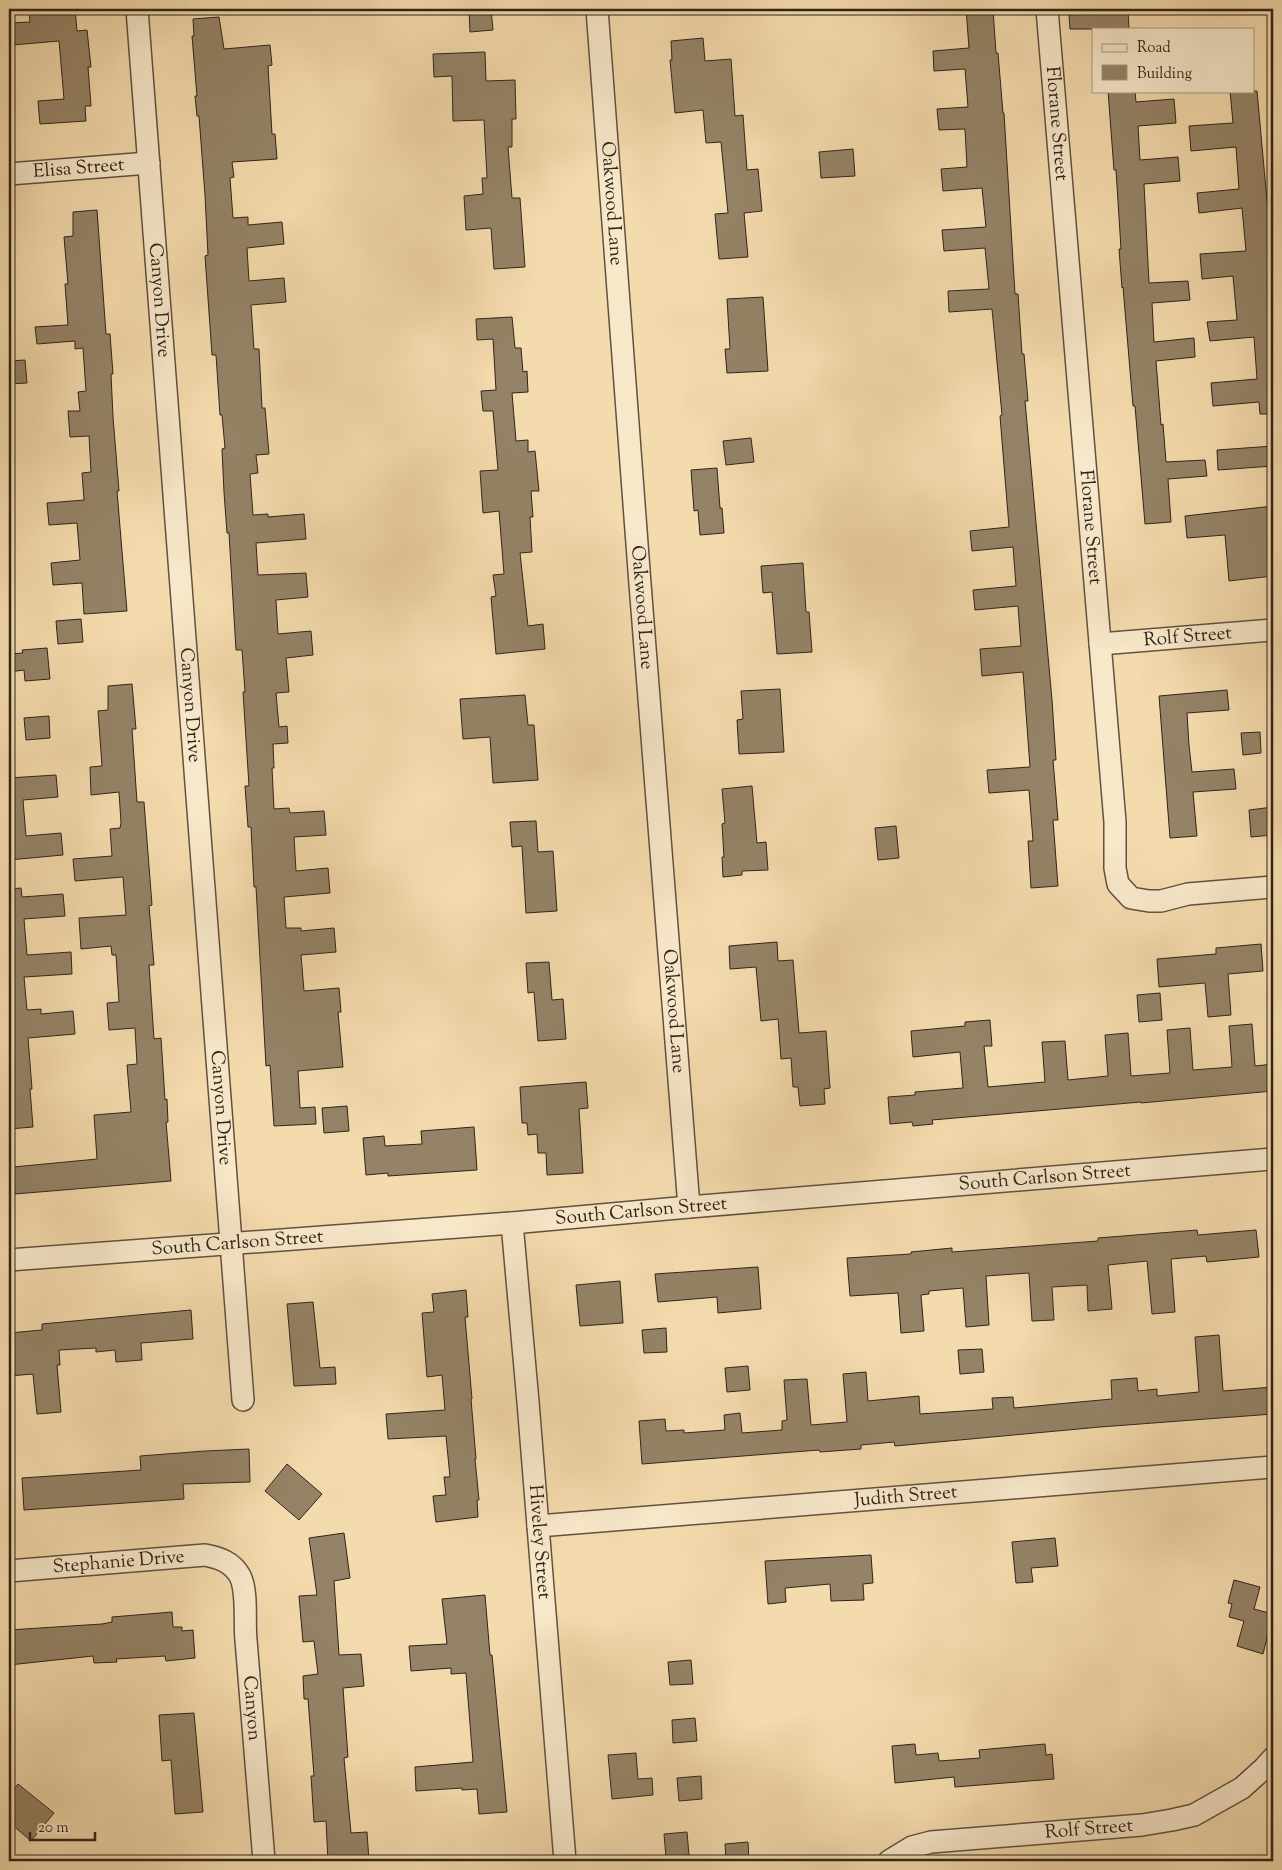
<svg xmlns="http://www.w3.org/2000/svg" width="1282" height="1870" font-family="'Sorts Mill Goudy',serif">
<style>
.building{fill:#958367;stroke:#2f241b}
.lines{fill:none;stroke-linecap:round;stroke-linejoin:round}
.minor-casing{stroke:#605240;stroke-width:24}
.minor{stroke:#f8e8ca;stroke-width:21}
.labels{text-anchor:middle;dominant-baseline:central;stroke-width:5;stroke-linejoin:round;paint-order:stroke}
.street-label{font-size:19px;fill:#2f241b;stroke:#f8e8ca}
</style>
<rect width="100%" height="100%" fill="#f4dbad"/>
<filter id="stains"><feTurbulence type="fractalNoise" baseFrequency=".004" numOctaves="4"/><feColorMatrix values="0 0 0 0 .2 0 0 0 0 .09 0 0 0 0 .02 0 0 0 .5 -.17"/></filter>
<radialGradient id="worn" r=".72"><stop offset=".6" stop-color="#630" stop-opacity="0"/><stop offset="1" stop-color="#630" stop-opacity=".3"/></radialGradient>
<path class="building" d="M29 9H75L77 31 87 30 91 67H88L91 106H85L86 121 40 124 38 101 64 99 59 41 13 45 11 23 30 22Z
M469 9H491L493 30 470 32Z
M966 9H993L996 53H998L1003 113H1004L1015 294H1018L1022 354H1024L1028 401H1025L1052 700 1056 760H1053L1058 820H1053L1058 886 1031 888 1028 841H1033L1029 790 989 793 987 770 1030 767 1023 672 982 676 980 649 1021 646 1018 606 975 610 973 590 1016 586 1013 547 972 551 970 531 1009 527 1000 416 1002 415 992 309 949 312 948 291 989 289 985 248 944 251 942 230 986 227 982 188 943 191 941 169 967 167 965 129 939 130 937 109 968 107 965 69 934 71 933 51 969 48Z
M1128 11 1129 29H1070L1069 15Z
M219 17 224 49 270 45 272 65 268 66 272 134H275L277 159 232 162 234 177 230 178 233 218 248 217V225L282 222 284 244 247 248 249 281 284 278 286 302 251 305 254 349H259L262 408H265L269 454 256 455 258 473 250 474 253 515 268 514V517L304 514 306 539 256 543 258 575 306 573 308 597 276 600 278 634 311 631 313 655 286 658 289 692 276 693 279 727 287 726 288 743 273 744 274 768H272L274 809 289 808 290 813 324 811 326 835 294 837 296 871 328 868 330 893 284 897 286 928H301V931L334 928 336 952 301 955 304 991 339 988 341 1012H338L343 1067 298 1071 300 1108 315 1107 316 1124 274 1126 270 1065 266 1066 256 887H254L251 827H248L245 786H249L243 692H245L242 650H236L229 533H227L224 492 222 449 225 448 222 415H220L216 355H212L205 256 208 255 205 195 199 116H197L195 96H197L192 36H194L193 19Z
M703 38 705 61 731 59 735 116 743 115 747 170 758 169 762 211 744 213 748 257 719 259 715 214 728 213 721 142 706 143 703 110 675 113 670 60H672L671 41Z
M485 52 486 81 515 80 516 119H512V147H508L512 198H520L525 267 494 269 491 228 466 230 464 196 483 194 482 178H487L484 120 453 121 452 76 434 77 433 54Z
M1108 91H1135L1136 102 1174 99 1176 123 1138 126 1140 160 1178 157 1180 181 1144 184 1149 283 1188 281 1190 300 1152 303 1154 342 1194 338 1195 357 1156 361 1161 425 1163 424 1166 462 1205 460 1207 476 1168 479 1171 522 1145 524 1135 406H1133L1123 287 1122 288 1119 249H1121L1116 170H1114Z
M1230 91H1257L1273 267V414H1260L1259 402 1213 406 1211 383 1257 379 1254 337 1210 341 1207 322 1237 320 1233 276 1202 279 1200 254 1246 251 1242 208 1199 213 1197 193 1239 189 1236 147 1191 151 1189 126 1233 123Z
M853 149 855 176 821 178 819 152Z
M97 210 106 334H110L113 374H111L113 417 119 491H117L127 611 84 614 82 583 53 585 51 563 80 560 77 523 49 525 47 503 84 500 82 473 91 472 89 436 70 437 68 411H80L78 392 86 391 83 348 75 349V341L37 344 35 327 68 325 65 284H68L64 237 73 236V212Z
M763 297 768 371 727 373 725 349H730L727 299Z
M512 317 515 348H521L523 372 527 371 528 392 512 393 516 441 528 440V452L535 451 539 491H531L533 517H530L532 552 520 553 528 626 543 624 545 649 496 654 491 597 496 596 493 575 504 574 499 511 483 513 480 471 498 470 493 411H483L481 391 496 390 493 339 477 340 476 319Z
M25 360 27 383 9 384V361Z
M751 438 754 462 726 465 723 441Z
M1273 446V466L1218 470 1217 450Z
M717 468 720 508H722L724 533 700 535 698 510 694 511 691 470Z
M1273 506V576L1229 581 1225 535 1187 538 1185 516Z
M803 563 806 612H809L812 652 777 654 772 592 763 593 761 566Z
M81 619 83 642 58 644 56 621Z
M47 648 50 679 25 681 24 670 9 672V654L23 653 22 650Z
M132 684 136 729H132L137 802H144L152 905 149 906 154 965H149L154 1039 161 1038 165 1100 167 1099 168 1122H166L171 1181 15 1194 13 1167 97 1159 94 1115 131 1112 127 1065 137 1064 135 1028 109 1030 107 1003 119 1002 116 955H112L111 946 81 949 79 918 126 915 123 877 75 881 73 859 112 856 110 829 120 828 121 823 119 792 91 795 90 767 102 766 98 711 108 710V686Z
M780 689 784 752 739 754 737 720 743 719 741 691Z
M1227 690 1229 710 1187 713 1189 745 1192 772 1234 769 1236 789 1193 792 1197 836 1170 838 1159 696Z
M525 695 528 725H534L538 780 493 783 490 737 463 739 460 699Z
M49 716 50 738 26 740 24 718Z
M1260 732 1261 753 1243 755 1241 733Z
M56 775 58 797 23 800 26 836 61 833 63 855 9 860V778Z
M752 786 757 843 766 842 768 870 742 871V875L723 877 722 857H724L722 824 725 823 722 789Z
M1273 807V835L1251 837 1249 810Z
M536 821 538 852 553 851 557 911 526 913 522 846 512 847 510 822Z
M896 826 899 858 878 860 875 828Z
M21 888 22 897 63 894 65 916 24 919 27 955 71 952 72 974 24 977 27 1010 41 1009V1014L73 1011 75 1034 28 1038 32 1089H30L33 1127 9 1129V889Z
M777 942 778 961 793 960 799 1033 826 1031 830 1088 824 1089 825 1104 800 1106 798 1087H793L791 1058 781 1059 778 1019 761 1021 756 967 730 969 729 946Z
M1261 944 1263 971 1228 974 1231 1015 1208 1017 1205 983 1159 987 1157 959 1216 954V948Z
M549 962 552 1000 563 999 566 1039 538 1041 534 992 528 993 526 963Z
M1160 993 1162 1020 1139 1022 1137 995Z
M990 1020 992 1046H984L988 1087 1045 1082 1042 1042 1065 1041 1068 1080 1108 1076 1105 1035 1128 1033 1131 1076 1170 1073 1167 1030 1190 1028 1193 1070 1232 1067 1229 1026 1252 1024 1255 1066 1273 1064V1091L1141 1103V1102L932 1120 933 1124 913 1126 912 1122 890 1124 888 1097 915 1095V1092L963 1088 960 1052 913 1057 911 1031 965 1026V1022Z
M586 1082 588 1108 579 1109 583 1173 547 1175 546 1153H538L537 1134 528 1135 527 1123H522L520 1087Z
M347 1106 349 1131 324 1133 322 1108Z
M474 1127 477 1170 388 1176V1173L366 1175 363 1138 384 1136 385 1146 422 1144 421 1131Z
M1197 1230 1198 1235 1256 1230 1259 1257 1207 1262 1206 1256 1171 1259 1175 1312 1152 1314 1147 1261 1108 1265 1112 1309 1088 1311 1087 1285 1052 1287 1054 1320 1032 1321 1029 1273 986 1276 989 1325 966 1327 963 1288 929 1291V1294L921 1295 924 1331 901 1333 898 1293 850 1296 847 1258 911 1254V1252L952 1248V1252L1098 1241V1238Z
M758 1267 761 1309 718 1313 717 1297 658 1302 655 1274Z
M620 1281 623 1323 580 1326 576 1285Z
M466 1290 468 1317H465L472 1399H471L476 1459H475L479 1500H477L478 1517 436 1522 433 1496 446 1495 444 1477H450L446 1436 388 1439 386 1414 445 1410 442 1375 427 1377 422 1313 434 1312 432 1294Z
M313 1302 320 1368 335 1367 336 1384 294 1386 287 1304Z
M191 1310 193 1339 141 1343 142 1360 116 1362 115 1350 96 1352V1348L59 1350 60 1365H57L61 1412 37 1414 33 1374 9 1376V1333L42 1330V1324Z
M666 1328 667 1352 644 1353 642 1330Z
M1219 1335 1223 1391 1273 1387V1414L1100 1427 895 1446 894 1442 861 1445V1449L820 1452 819 1450 642 1464 639 1421 665 1419 666 1431 684 1430V1433L725 1430 724 1415 740 1413 742 1433 782 1430V1421L787 1420 784 1380 807 1379 811 1425 847 1422 843 1374 866 1372 868 1401 919 1396 920 1414 993 1409 992 1398 1013 1397 1014 1408 1112 1399 1111 1380 1137 1378 1138 1391 1157 1389V1396L1199 1392 1195 1337Z
M982 1349 984 1372 960 1374 958 1350Z
M748 1366 750 1390 727 1392 725 1368Z
M249 1449 250 1482 183 1484 184 1499 24 1510 22 1478 141 1470 140 1456 205 1451Z
M287 1464 322 1494 299 1520 265 1491Z
M344 1533 350 1578 334 1581 339 1655 361 1654 364 1686 343 1688 348 1757 344 1758 351 1833 367 1832 369 1861H328L326 1821 314 1822 311 1776H314L308 1699H304L303 1676 318 1674 314 1641 303 1642 299 1596 317 1595 309 1538Z
M1055 1538 1058 1566 1031 1568 1033 1582 1016 1583 1012 1542Z
M871 1555 873 1583 863 1584 864 1600 831 1601 830 1584 785 1588 786 1602 768 1604 765 1561Z
M1234 1580 1260 1587 1254 1609 1273 1614 1263 1654 1237 1646 1244 1621 1229 1617 1232 1604 1228 1603Z
M485 1595 490 1655H492L507 1812 479 1814 477 1789 462 1790V1788L416 1791 415 1767 473 1762 466 1673 451 1674V1668L411 1671 409 1646 447 1644 442 1599Z
M172 1612 173 1627H182V1631L193 1630 195 1658 166 1661 165 1656 116 1659 117 1662 94 1663 93 1656 9 1665V1630L102 1624 112 1622V1617Z
M691 1660 693 1684 670 1685 668 1662Z
M194 1713 203 1812 175 1814 171 1760 162 1761 159 1715Z
M695 1718 697 1741 673 1743 672 1720Z
M915 1744 916 1755 938 1753 939 1761 980 1758 979 1750 1045 1744 1046 1755 1052 1754 1054 1779 955 1787 954 1777 895 1783 892 1746Z
M636 1753 638 1779 652 1778 653 1795 612 1799 608 1755Z
M701 1776 702 1799 679 1801 677 1778Z
M18 1784 54 1813 31 1841 9 1822V1796Z
M687 1832 689 1855 666 1857 664 1834Z
M748 1842 749 1861H726L725 1844Z"/>
<g class="lines">
<g class="minor-casing">
<g id="minor">
<path id="s1" d="M137 9 243 1400"/>
<path id="s2" d="M597 9 640 584 689 1207"/>
<path id="s3" d="M1047 9 1115 822V868L1118 884 1131 898 1149 901H1161L1188 894 1273 887"/>
<path id="s4" d="M9 174 149 163"/>
<path id="s5" d="M1100 644 1273 630"/>
<path id="s6" d="M512 1223 528 1402 565 1861"/>
<path id="s7" d="M9 1260 512 1223 689 1207 1273 1159"/>
<path id="s8" d="M538 1526 1273 1467"/>
<path id="s9" d="M9 1571 205 1555C220 1558 232 1562 240 1576 248 1592 244 1622 246 1640 252 1714 258 1788 264 1861"/>
<path id="s10" d="M889 1861 912 1847 931 1842 1142 1825 1172 1820 1194 1815 1242 1788 1263 1769 1273 1758"/>
</g>
</g>
<use href="#minor" class="minor"/>
</g>
<g class="labels">
<g class="street-label">
<text stroke="none"><textPath href="#s3" startOffset="115">Florane Street</textPath></text>
<text stroke="none"><textPath href="#s4" startOffset="70">Elisa Street</textPath></text>
<text stroke="none"><textPath href="#s2" startOffset="195">Oakwood Lane</textPath></text>
<text stroke="none"><textPath href="#s1" startOffset="292">Canyon Drive</textPath></text>
<text stroke="none"><textPath href="#s3" startOffset="520">Florane Street</textPath></text>
<text stroke="none"><textPath href="#s2" startOffset="600">Oakwood Lane</textPath></text>
<text stroke="none"><textPath href="#s5" startOffset="88">Rolf Street</textPath></text>
<text stroke="none"><textPath href="#s1" startOffset="698">Canyon Drive</textPath></text>
<text stroke="none"><textPath href="#s2" startOffset="1005">Oakwood Lane</textPath></text>
<text stroke="none"><textPath href="#s1" startOffset="1102">Canyon Drive</textPath></text>
<text stroke="none"><textPath href="#s7" startOffset="1039">South Carlson Street</textPath></text>
<text stroke="none"><textPath href="#s7" startOffset="634">South Carlson Street</textPath></text>
<text stroke="none"><textPath href="#s7" startOffset="229">South Carlson Street</textPath></text>
<text stroke="none"><textPath href="#s8" startOffset="369">Judith Street</textPath></text>
<text stroke="none"><textPath href="#s6" startOffset="320">Hiveley Street</textPath></text>
<text stroke="none"><textPath href="#s9" startOffset="110">Stephanie Drive</textPath></text>
<text stroke="none"><textPath href="#s9" startOffset="372">Canyon</textPath></text>
<text stroke="none"><textPath href="#s10" startOffset="205">Rolf Street</textPath></text>
</g>
</g>
<rect width="1282" height="1870" fill="none" stroke="#f4dbad" stroke-width="30"/>
<rect x="10" y="10" width="1262" height="1850" fill="none" stroke="#2f241b" stroke-width="2.5"/>
<rect x="15" y="15" width="1252" height="1840" fill="none" stroke="#2f241b"/>
<rect x="1092" y="28" width="162" height="65" fill="#f8e8ca" stroke="#a89a84"/>
<rect x="1102" y="44" width="25" height="8" fill="#f8e8ca" stroke="#a89a84"/>
<text x="1137" y="52" font-size="15" fill="#2f241b">Road</text>
<rect x="1102" y="65" width="25" height="15" fill="#958367" stroke="#a89a84"/>
<text x="1137" y="78" font-size="15" fill="#2f241b">Building</text>
<path d="M30 1832v8h65v-8" fill="none" stroke="#2f241b" stroke-width="2.5"/>
<text x="38" y="1832" font-size="15" fill="#2f241b" stroke="#f8e8ca" stroke-width="4" paint-order="stroke">20 m</text>
<rect width="100%" height="100%" filter="url(#stains)"/>
<rect width="100%" height="100%" fill="url(#worn)"/>
</svg>
